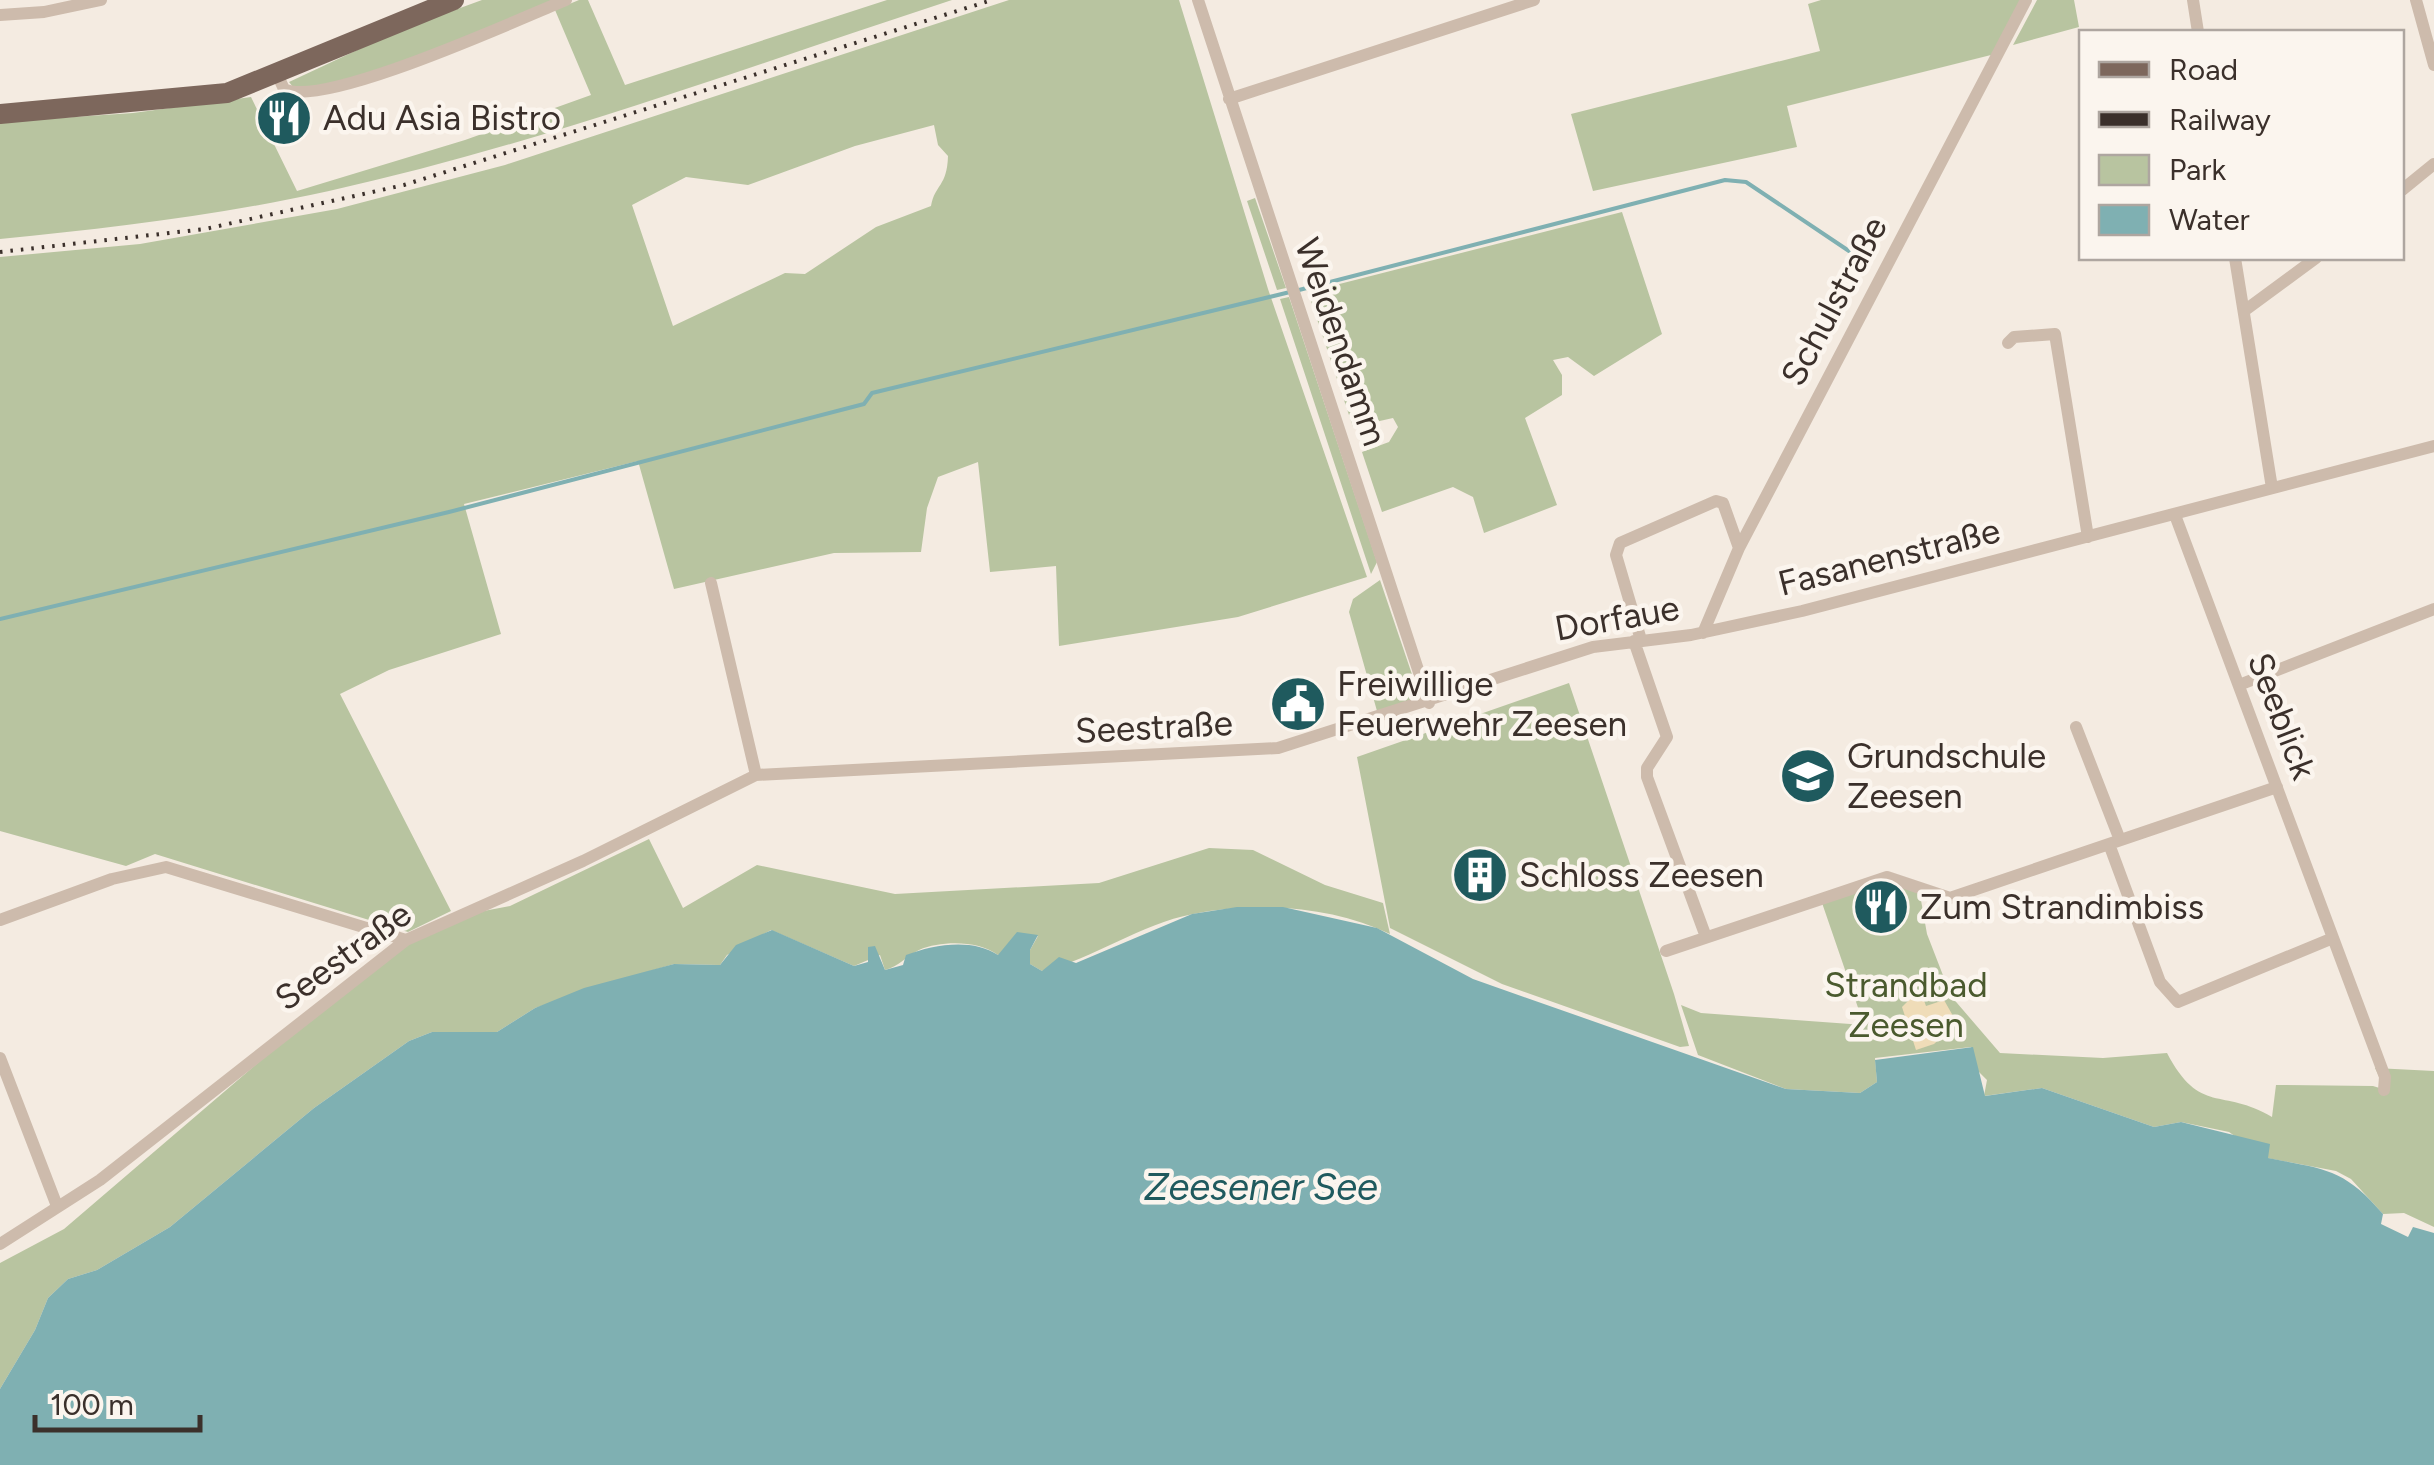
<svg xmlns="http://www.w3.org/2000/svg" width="2434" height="1465" font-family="Figtree,sans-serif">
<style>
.green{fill:#b8c4a0;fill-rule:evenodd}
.sand{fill:#efdcb8}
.water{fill:#7fb0b2}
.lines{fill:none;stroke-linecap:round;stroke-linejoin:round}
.stream{stroke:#7fb0b2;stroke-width:4}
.street{stroke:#cdbbac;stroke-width:12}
.primary{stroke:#7d675c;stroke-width:20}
.rail{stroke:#3b302b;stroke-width:4;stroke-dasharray:2.5 8;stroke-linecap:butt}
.labels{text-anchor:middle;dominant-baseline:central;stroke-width:9;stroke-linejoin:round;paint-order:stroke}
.poi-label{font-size:35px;fill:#3b302b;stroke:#fbf5ee;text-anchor:start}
.street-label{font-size:35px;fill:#3b302b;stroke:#fbf5ee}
.park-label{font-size:35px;fill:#4a5a2e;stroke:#fbf5ee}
.water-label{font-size:38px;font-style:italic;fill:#1f5a5e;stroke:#fbf5ee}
</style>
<rect width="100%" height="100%" fill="#f4ebe1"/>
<path class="green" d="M482 0H556C491 26 359 90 293 87L289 82 400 30Z
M579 0H588L625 85 887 0H952C747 67 541 144 329 191 220 215 111 228 0 239V122L133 113 251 97 297 191 465 140 591 95 555 10Z
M1009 0H1179L1268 289 1367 577 1238 617 1059 646 1056 566 990 572 978 462 938 477 927 508 921 552 834 553 674 589 638 461 464 504 501 634 389 670 340 694 451 911 408 932 155 854 126 866 0 831V257L140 244 337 209 505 165ZM934 125 938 145 948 156C947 187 935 184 931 206L876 227 805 274 785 273 673 326 632 205 686 177 748 185 855 146Z
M1821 0H2023L1995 54 1787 106 1797 147 1593 191 1571 114 1820 51 1808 4Z
M2037 0H2074L2079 27 2013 45Z
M1255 198 1286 288 1277 290 1247 201Z
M1622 212 1662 334 1594 376 1568 357 1553 360 1562 375V395L1525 418 1557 505 1484 533 1473 497 1453 487 1382 512 1362 452 1389 442 1398 427 1393 418 1353 427 1308 292Z
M1289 297 1377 562 1371 574 1280 299Z
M1380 580 1420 698 1377 711 1349 612 1353 599Z
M1569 683 1674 994 1689 1046 1680 1047 1502 984 1390 928 1357 757Z
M649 839 683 908 757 865 895 894 1099 883 1209 848 1253 850 1325 885 1383 903 1390 934C1332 906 1255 901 1193 914 1140 924 1094 959 1042 971L1030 964V950L1038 936 998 955C979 941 943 940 919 950 906 956 900 966 885 970L880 955 854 966 771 930 727 955 720 965 674 964 630 977 535 1008 497 1032H432L409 1041 314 1108 170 1227 97 1270 68 1279 48 1298 35 1330 0 1389V1263L64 1229 400 941 452 917 510 906Z
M1886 878 1919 889 1927 934 1951 996 2000 1053 2103 1058 2167 1053C2200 1116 2222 1087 2272 1117L2276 1085 2373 1086 2386 1090 2375 1068 2434 1071V1227L2404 1213 2383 1214 2351 1179 2336 1171 2267 1158 2229 1132 2181 1122 2154 1127 2042 1088 1984 1096 1987 1080 1978 1071 1971 1047 1875 1058 1877 1082 1860 1093 1786 1089 1698 1055 1681 1005 1701 1013 1864 1025 1821 900Z"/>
<path class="sand" d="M1920 989 1926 1006 1944 1000 1957 1023 1934 1044 1916 1050 1902 1007Z"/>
<path class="water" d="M1237 907H1283L1377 928 1473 979 1786 1089 1860 1093 1877 1082 1875 1060 1973 1047 1985 1096 2042 1088 2154 1127 2181 1122 2270 1144 2268 1158C2324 1169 2344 1168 2383 1214L2381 1224 2408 1237 2413 1227 2434 1233V1465H0V1389L35 1330 48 1298 68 1279 97 1270 170 1227 314 1108 409 1041 432 1032H497L535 1008 584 988 674 964 720 965 736 945 772 930 854 966 868 962V947L875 946 885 970 903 965 906 955C934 944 973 938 998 955L1017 932 1038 935 1030 950V964L1042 971 1059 957 1076 963 1192 914Z"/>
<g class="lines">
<path class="stream" d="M1299 290 1725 180 1746 182 1849 251
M0 619 449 512 864 404 872 393 1290 292"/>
<path class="street" d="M1198 0 1429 703
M2193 0 2198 32
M2416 0 2434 65
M0 15 44 12 101 0
M277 74 284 89C323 109 519 19 566 0
M1229 99 1534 0
M2402 190 2434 164
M2235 258 2272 488
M2244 311 2316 258
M2008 343 2014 337 2055 334 2088 537
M2175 515 2385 1077 2384 1090
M711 583 756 775
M1703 633 1739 548 2026 0
M1641 640 1616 555 1620 543 1716 501 1723 503 1739 548
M1634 641 1667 737 1647 768V777L1706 937
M2239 685 2434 609
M2076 727 2120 840
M2109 844 2160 982 2178 1002 2333 938
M0 920 112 879 166 867 406 940
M1666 951 1887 877 1950 898 2277 787
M0 1058 57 1206
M0 1244 100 1180 406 940 583 861 756 775 1278 748 1593 647 1691 635 1802 611 2434 446"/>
<path class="primary" d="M0 114 227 93 454 0"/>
<path class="rail" d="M0 252 205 229 404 185 992 0"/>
</g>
<defs>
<g id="restaurant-disc" transform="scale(2.875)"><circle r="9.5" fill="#1f5a5e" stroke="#fbf5ee"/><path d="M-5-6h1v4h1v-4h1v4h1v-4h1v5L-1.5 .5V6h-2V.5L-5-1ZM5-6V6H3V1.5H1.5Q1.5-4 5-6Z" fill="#fff"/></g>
<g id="civic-disc" transform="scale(2.875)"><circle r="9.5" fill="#1f5a5e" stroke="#fbf5ee"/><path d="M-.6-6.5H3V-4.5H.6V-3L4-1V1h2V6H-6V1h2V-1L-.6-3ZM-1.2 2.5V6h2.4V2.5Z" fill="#fff"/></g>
<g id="school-disc" transform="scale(2.875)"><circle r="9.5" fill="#1f5a5e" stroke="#fbf5ee"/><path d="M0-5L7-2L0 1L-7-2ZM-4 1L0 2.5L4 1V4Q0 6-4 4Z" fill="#fff"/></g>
<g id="building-disc" transform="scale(2.875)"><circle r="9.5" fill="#1f5a5e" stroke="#fbf5ee"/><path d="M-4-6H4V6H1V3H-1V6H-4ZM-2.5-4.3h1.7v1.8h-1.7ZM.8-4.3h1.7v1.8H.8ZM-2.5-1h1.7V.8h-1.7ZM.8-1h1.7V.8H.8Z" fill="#fff"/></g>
</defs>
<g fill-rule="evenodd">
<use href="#restaurant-disc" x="284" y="118"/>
<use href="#civic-disc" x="1298" y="704"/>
<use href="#school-disc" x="1808" y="776"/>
<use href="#building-disc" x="1480" y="875"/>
<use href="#restaurant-disc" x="1881" y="907"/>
</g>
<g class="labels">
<g class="poi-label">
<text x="323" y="118">Adu Asia Bistro</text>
<text x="1337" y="684">Freiwillige<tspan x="1337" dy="40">Feuerwehr Zeesen</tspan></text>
<text x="1847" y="756">Grundschule<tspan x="1847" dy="40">Zeesen</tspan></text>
<text x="1519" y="875">Schloss Zeesen</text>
<text x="1920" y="907">Zum Strandimbiss</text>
</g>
<g class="street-label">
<text transform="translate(1834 301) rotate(-62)">Schulstraße</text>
<text transform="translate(1341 342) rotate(71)">Weidendamm</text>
<text transform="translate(1889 557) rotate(-14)">Fasanenstraße</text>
<text transform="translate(1617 618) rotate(-10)">Dorfaue</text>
<text transform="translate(2282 716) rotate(69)">Seeblick</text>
<text transform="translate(1154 727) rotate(-3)">Seestraße</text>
<text transform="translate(343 956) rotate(-36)">Seestraße</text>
</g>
<g class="park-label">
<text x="1906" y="985">Strandbad<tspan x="1906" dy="40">Zeesen</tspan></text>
</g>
<g class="water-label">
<text x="1261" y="1187">Zeesener See</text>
</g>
</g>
<rect x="2079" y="30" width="325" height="230" fill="#fbf5ee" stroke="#aea6a0" stroke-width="2.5"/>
<rect x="2099" y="62" width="50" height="15" fill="#7d675c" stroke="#aea6a0" stroke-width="2.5"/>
<text x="2169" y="80" font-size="30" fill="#3b302b">Road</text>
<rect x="2099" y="112" width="50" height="15" fill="#3b302b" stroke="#aea6a0" stroke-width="2.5"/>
<text x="2169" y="130" font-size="30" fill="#3b302b">Railway</text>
<rect x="2099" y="155" width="50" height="30" fill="#b8c4a0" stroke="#aea6a0" stroke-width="2.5"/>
<text x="2169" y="180" font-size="30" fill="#3b302b">Park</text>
<rect x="2099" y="205" width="50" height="30" fill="#7fb0b2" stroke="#aea6a0" stroke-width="2.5"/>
<text x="2169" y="230" font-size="30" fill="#3b302b">Water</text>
<path d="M35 1415v15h165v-15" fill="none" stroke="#3b302b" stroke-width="5"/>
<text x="50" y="1415" font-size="30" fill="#3b302b" stroke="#fbf5ee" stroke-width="8" paint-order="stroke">100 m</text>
</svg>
